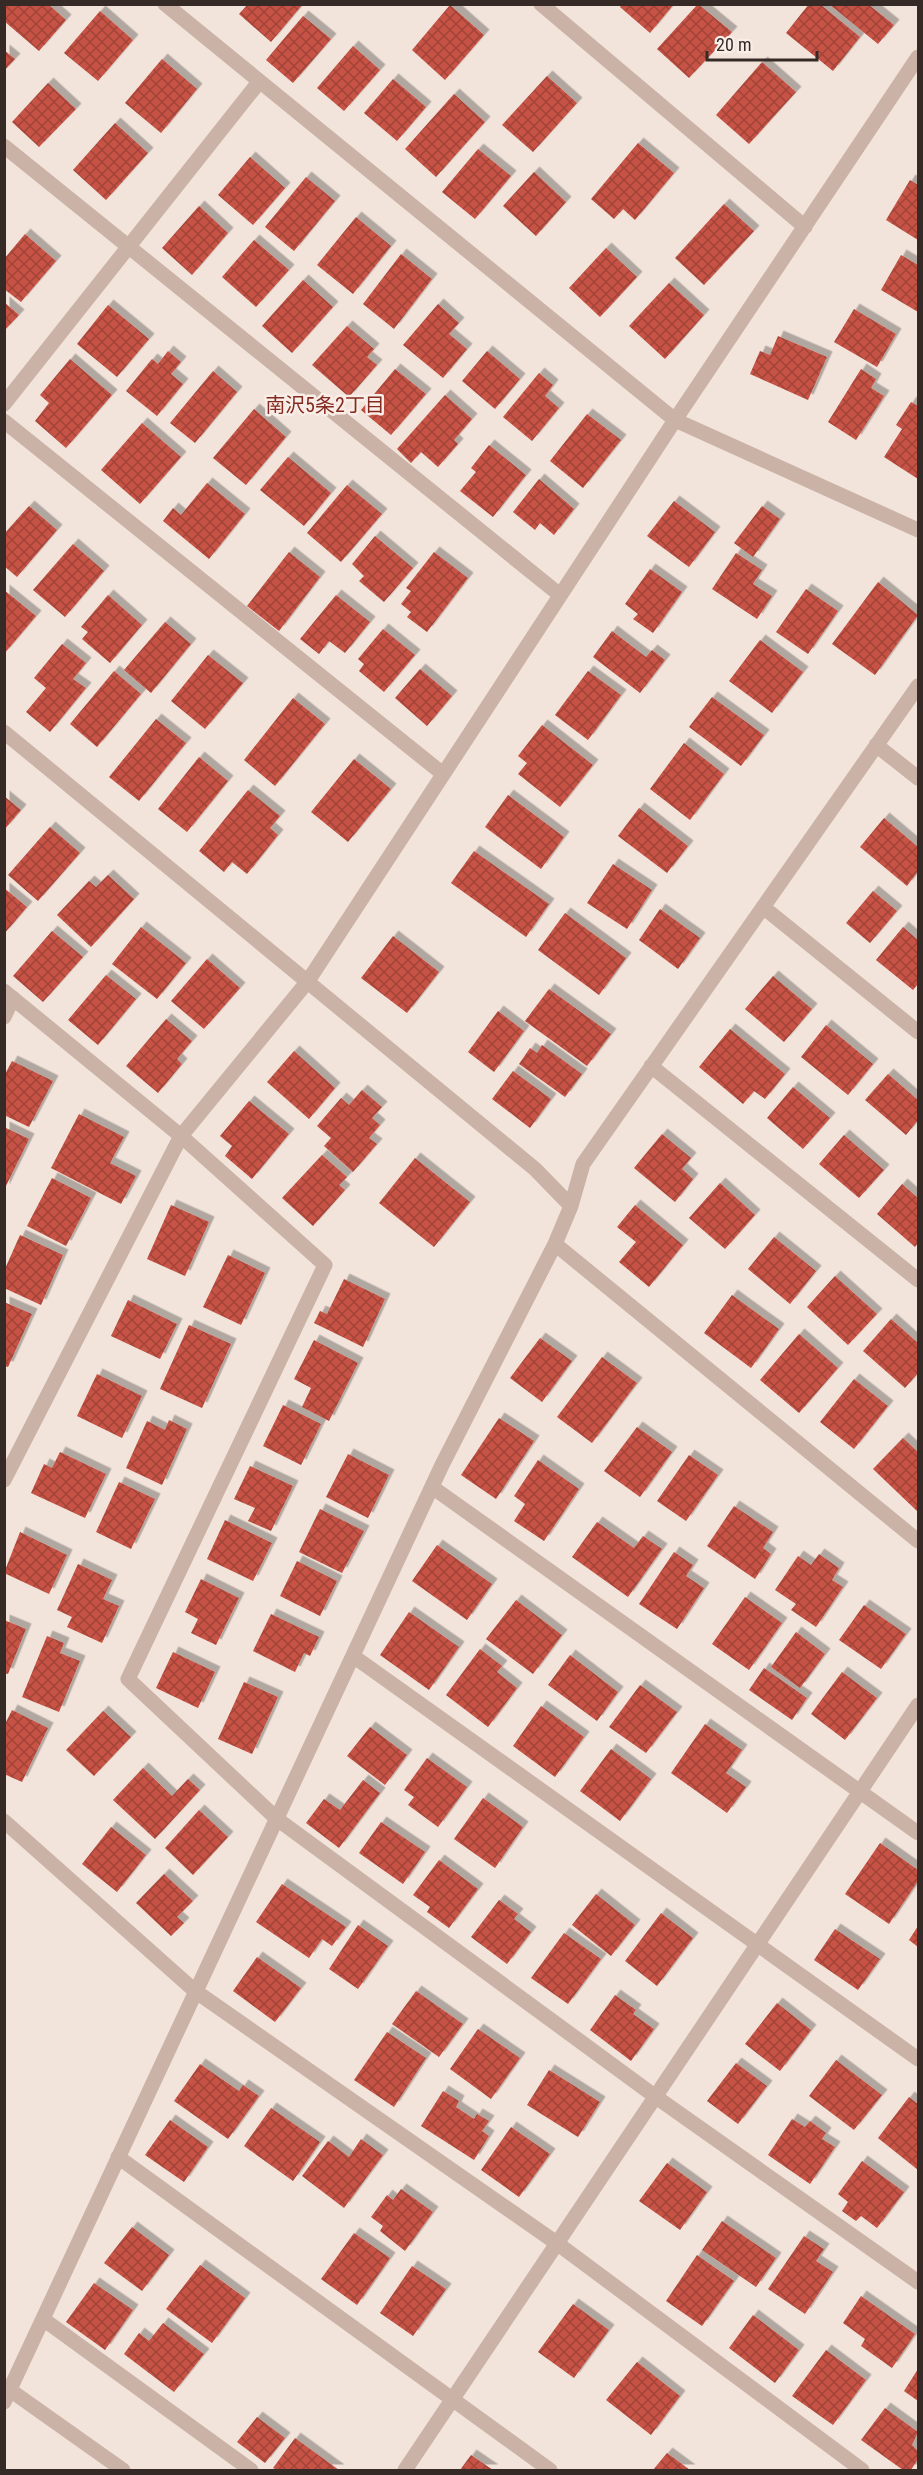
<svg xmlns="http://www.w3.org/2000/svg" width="923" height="2475" font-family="'Roboto Condensed','Noto Sans JP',sans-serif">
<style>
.building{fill:url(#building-cross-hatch);filter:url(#shadow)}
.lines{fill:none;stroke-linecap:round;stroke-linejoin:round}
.street{stroke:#cab2a7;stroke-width:15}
.labels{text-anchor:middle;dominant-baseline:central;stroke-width:5;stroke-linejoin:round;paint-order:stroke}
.neighbourhood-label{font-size:20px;fill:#852a20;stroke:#f9eee7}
</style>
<defs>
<pattern id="building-cross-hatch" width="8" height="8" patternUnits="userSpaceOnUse" patternTransform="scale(1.5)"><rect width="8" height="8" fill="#c65244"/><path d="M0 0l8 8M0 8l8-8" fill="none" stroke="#a24439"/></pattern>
<filter id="shadow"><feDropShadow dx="5.5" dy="-5.5" stdDeviation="0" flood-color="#0004"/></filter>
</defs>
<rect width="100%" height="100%" fill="#f2e4db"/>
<path class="building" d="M4 4H48L66 20 39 51 4 21Z
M248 4H303L271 42 239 14Z
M622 4H674L650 33 620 7Z
M698 4 732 32 689 78 657 49Z
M809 4H820L860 37 833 71 786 33Z
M829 4H868L894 25 878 44Z
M450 5 484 35 445 80 412 50Z
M100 11 133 40 98 81 64 53Z
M303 16 331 39 293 83 266 60Z
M353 46 380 70 344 111 317 88Z
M4 50 15 59 4 71Z
M162 59 197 89 161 133 125 103Z
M762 62 796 92 749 144 716 115Z
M547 76 577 103 533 152 502 125Z
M393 79 426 107 397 141 364 113Z
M48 83 76 109 39 147 12 122Z
M454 94 485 122 436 177 405 149Z
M115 123 148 153 106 200 73 170Z
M638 143 674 173 635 220 623 209 614 219 591 199Z
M478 149 511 176 475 219 442 192Z
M250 157 285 188 253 225 218 195Z
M534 172 566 202 536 236 503 206Z
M306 177 335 201 294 251 265 227Z
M910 180 918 185V240L886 220Z
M724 204 754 231 704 285 675 258Z
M199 206 228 233 192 275 162 248Z
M356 217 391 246 353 294 317 265Z
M25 234 56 261 21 302 4 289V259Z
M254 240 289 270 256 307 222 277Z
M606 248 637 277 600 317 569 288Z
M401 254 432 279 394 329 363 304Z
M901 255 918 265V312L881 290Z
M303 280 333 307 292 353 262 326Z
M669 283 704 315 665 359 629 326Z
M4 302 19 315 4 331Z
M438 304 459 323 449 334 467 349 443 378 403 345Z
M108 305 149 339 117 377 77 344Z
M854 309 896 334 877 367 834 342Z
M347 326 374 349 367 357 377 365 349 397 312 365Z
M778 336 827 357 808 400 750 374 760 351 770 355Z
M168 351 181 362 171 374 183 384 157 416 126 391 152 359 158 364Z
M487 351 520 379 495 409 462 381Z
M70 359 112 395 66 448 35 421 49 403 40 395Z
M395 369 426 394 391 435 361 410Z
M861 369 876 379 871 388 884 396 856 440 828 422Z
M213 371 237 392 195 443 170 423Z
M539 373 553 385 545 396 559 408 532 441 503 417Z
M445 395 472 419 454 440 458 444 438 467 421 452 411 463 397 449Z
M911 402 918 406V479L884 457 902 429 896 425Z
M254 409 286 437 246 485 213 458Z
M587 414 621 440 583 488 550 461Z
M142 423 181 457 140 504 101 470Z
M489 445 526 475 493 517 460 491 476 472 471 468Z
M288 457 331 493 304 526 260 490Z
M539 479 574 509 554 535 540 523 535 530 513 512Z
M207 483 245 514 209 559 163 521 173 508 181 515Z
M347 485 382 514 341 562 307 533Z
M674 501 715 532 689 567 647 536Z
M29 506 57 530 17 577 4 566V534Z
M762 506 780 519 753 557 734 543Z
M375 536 413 568 384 602 359 581 364 576 352 564Z
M73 544 104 571 65 617 33 590Z
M289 552 320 577 279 631 247 606Z
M434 552 468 578 427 632 407 617 411 612 401 604 411 591 406 588Z
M736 553 762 570 753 584 772 596 757 619 712 589Z
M650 569 682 592 653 633 633 619 638 614 625 604Z
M878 582 918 615 875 675 832 644Z
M806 589 838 611 808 654 776 632Z
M4 590 36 616 4 654Z
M108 595 142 625 110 663 82 639 88 632 81 627Z
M336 595 370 622 345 653 329 641 319 654 300 639Z
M165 622 191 644 151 693 124 670Z
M383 629 415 655 384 692 359 671 364 664 358 659Z
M612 631 646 657 652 650 665 660 640 693 593 657Z
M760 640 803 672 772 713 729 681Z
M62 644 86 663 73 679 86 688 50 732 26 712 46 688 34 678Z
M208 655 243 683 205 729 171 701Z
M420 669 452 696 427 726 395 698Z
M114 671 141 694 97 747 70 724Z
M588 671 621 695 588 740 555 715Z
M712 697 764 735 741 766 689 727Z
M293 698 325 724 275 786 244 760Z
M156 719 186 743 139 801 109 777Z
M542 725 593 765 560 807 518 774 527 763 518 756Z
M684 743 724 774 690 820 650 789Z
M199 757 228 781 187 832 158 809Z
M354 759 391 789 348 842 311 812Z
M248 790 280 816 270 828 278 835 247 874 232 862 224 872 199 851Z
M508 795 564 837 541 869 485 827Z
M4 796 21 810 4 830Z
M639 808 688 846 667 873 618 836Z
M884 818 918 847V871L907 886 860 847Z
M50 827 80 853 38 901 8 875Z
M474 851 549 904 526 937 451 883Z
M613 864 652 890 627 929 587 903Z
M108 875 134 899 91 947 57 915 89 881 96 887Z
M4 888 27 907 4 934Z
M873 891 897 911 870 943 846 923Z
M660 909 700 938 678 969 639 940Z
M565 913 626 958 599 995 538 950Z
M141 927 186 963 157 999 112 964Z
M903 927 918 940V984L913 990 876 960Z
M52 931 83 957 43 1002 13 976Z
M393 936 439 972 407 1013 361 978Z
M207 959 240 988 204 1029 171 1001Z
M106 975 136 999 98 1045 68 1020Z
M773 976 812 1009 784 1042 745 1009Z
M549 989 611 1034 587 1066 525 1021Z
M498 1011 524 1031 494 1072 468 1052Z
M166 1019 192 1041 177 1059 182 1064 158 1093 126 1066Z
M826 1025 873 1064 848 1095 801 1057Z
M730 1029 785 1074 765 1099 754 1091 743 1104 699 1067Z
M542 1045 582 1074 565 1097 519 1064 530 1048 537 1053Z
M294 1051 335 1088 309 1119 267 1082Z
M12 1061 53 1081 29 1127 4 1115V1076Z
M513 1071 551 1099 530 1128 492 1099Z
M888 1074 918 1100V1120L906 1135 865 1100Z
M793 1087 830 1118 803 1149 767 1118Z
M362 1090 382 1107 372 1118 380 1125 369 1138 377 1144 353 1172 324 1146 331 1138 317 1126 341 1098 349 1105Z
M249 1101 289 1134 252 1179 225 1156 232 1146 220 1136Z
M79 1114 124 1137 110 1163 136 1176 121 1204 51 1168Z
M4 1127 29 1139 4 1190Z
M662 1134 691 1158 682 1169 693 1179 675 1202 634 1168Z
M844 1135 884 1170 859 1198 819 1164Z
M322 1155 347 1177 339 1185 345 1190 313 1226 282 1198Z
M415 1158 470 1202 434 1247 379 1203Z
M52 1178 91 1198 66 1246 27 1226Z
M720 1183 755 1215 725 1249 689 1218Z
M902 1184 918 1198V1243L915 1247 877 1214Z
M171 1205 209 1222 185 1276 147 1259Z
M635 1205 683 1245 649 1287 619 1262 636 1242 617 1227Z
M20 1235 63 1255 41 1305 4 1288V1271Z
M774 1237 816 1271 790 1304 748 1269Z
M228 1255 265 1273 241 1325 203 1307Z
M835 1276 877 1314 848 1345 807 1307Z
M344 1279 385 1299 363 1347 314 1323 320 1311 327 1314Z
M732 1295 779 1329 751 1368 704 1333Z
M128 1300 177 1324 160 1359 111 1336Z
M4 1302 32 1314 8 1367 4 1366Z
M891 1319 918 1343V1373L905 1388 863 1351Z
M189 1325 231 1344 202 1408 160 1389Z
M799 1334 838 1368 799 1413 760 1380Z
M540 1338 572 1361 542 1402 510 1378Z
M314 1340 358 1363 329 1421 302 1407 311 1388 294 1379Z
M602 1357 637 1383 592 1443 557 1417Z
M97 1374 142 1396 122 1438 77 1416Z
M854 1379 888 1406 854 1449 820 1422Z
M283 1405 321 1424 301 1465 263 1446Z
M499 1418 534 1441 496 1499 461 1475Z
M169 1420 187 1429 162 1485 126 1468 147 1421 165 1430Z
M637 1427 672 1452 640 1497 604 1471Z
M903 1438 918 1452V1512L873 1469Z
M60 1452 106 1474 85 1518 31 1493 44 1464 52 1468Z
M348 1454 389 1475 368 1518 326 1497Z
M689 1455 718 1475 686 1521 657 1501Z
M538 1460 579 1489 544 1541 514 1521 525 1504 514 1496Z
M250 1466 293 1486 271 1531 248 1521 255 1508 234 1499Z
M119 1482 155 1499 131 1549 96 1532Z
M734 1506 773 1532 763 1548 771 1554 755 1579 707 1546Z
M320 1509 364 1531 342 1573 299 1552Z
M225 1520 272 1543 253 1581 207 1559Z
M597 1522 634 1548 643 1536 662 1549 628 1597 572 1557Z
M20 1532 67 1555 49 1594 4 1573Z
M437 1545 492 1584 467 1620 412 1581Z
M674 1552 693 1565 686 1576 704 1588 677 1629 639 1604Z
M819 1554 839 1568 832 1580 843 1587 816 1627 791 1610 796 1604 775 1590 798 1556 811 1565Z
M297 1561 337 1581 320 1616 280 1596Z
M78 1564 112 1580 103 1599 119 1606 102 1643 67 1627 72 1617 57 1610Z
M201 1579 239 1598 216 1645 191 1633 198 1619 185 1612Z
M745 1597 782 1623 749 1670 712 1644Z
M516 1600 562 1635 533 1674 486 1639Z
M864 1605 906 1634 881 1669 839 1640Z
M409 1612 459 1647 429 1690 380 1655Z
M271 1614 319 1637 310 1656 304 1653 295 1672 253 1651Z
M4 1620 26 1629 8 1674 4 1673Z
M796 1632 825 1654 800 1688 771 1667Z
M47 1636 64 1643 60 1653 80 1661 59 1712 22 1697Z
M480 1649 502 1666 497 1672 517 1688 488 1727 446 1695Z
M173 1652 215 1672 198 1708 156 1688Z
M570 1655 618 1692 597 1721 548 1685Z
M764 1668 807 1698 792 1720 749 1690Z
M842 1672 877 1698 845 1740 811 1714Z
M244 1682 278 1697 252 1754 218 1739Z
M640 1685 677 1712 646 1753 609 1727Z
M541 1706 584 1737 555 1777 513 1746Z
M12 1710 48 1728 22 1782 4 1774V1726Z
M103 1711 131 1737 94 1776 66 1750Z
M705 1724 742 1750 726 1773 746 1787 727 1813 671 1773Z
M370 1727 407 1755 385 1785 347 1756Z
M611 1749 651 1779 620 1821 580 1791Z
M427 1758 467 1787 438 1827 408 1805 414 1797 404 1790Z
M143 1768 172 1796 188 1779 200 1790 155 1839 113 1800Z
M363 1780 380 1793 339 1848 306 1823 324 1799 340 1810Z
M483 1798 523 1827 495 1868 454 1839Z
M199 1810 228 1837 193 1875 165 1848Z
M381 1822 425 1852 403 1884 359 1853Z
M111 1827 146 1855 117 1892 82 1864Z
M880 1843 918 1870V1881L889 1924 845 1894Z
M439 1860 478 1889 449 1928 427 1912 430 1907 413 1895Z
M164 1874 193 1901 177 1917 184 1923 171 1936 136 1903Z
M282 1884 346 1927 332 1946 322 1939 309 1958 256 1922Z
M596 1894 635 1925 611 1956 572 1925Z
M499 1900 518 1914 514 1919 531 1932 507 1964 471 1937Z
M661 1913 693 1938 657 1986 625 1961Z
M358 1925 388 1946 358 1989 329 1969Z
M918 1926V1947L909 1940Z
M835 1929 880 1959 858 1990 814 1960Z
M564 1933 601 1959 568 2004 531 1978Z
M257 1957 301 1988 275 2022 233 1991Z
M416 1991 463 2024 439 2057 392 2024Z
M615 1995 636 2010 633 2014 654 2029 631 2061 590 2030Z
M777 2003 811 2030 780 2071 745 2044Z
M478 2029 520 2058 491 2099 450 2069Z
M387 2032 426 2058 394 2107 354 2080Z
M836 2060 882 2095 854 2130 809 2096Z
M736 2063 767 2086 738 2124 707 2101Z
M200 2064 239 2091 243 2085 259 2096 228 2139 174 2101Z
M549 2070 600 2102 578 2137 527 2105Z
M443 2091 459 2101 456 2107 474 2119 477 2114 489 2121 482 2131 489 2136 474 2160 421 2126Z
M909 2097 918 2104V2170L878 2138Z
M271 2108 320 2142 293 2181 244 2146Z
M792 2119 805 2127 810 2121 826 2133 822 2139 835 2147 810 2184 768 2155Z
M170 2120 208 2147 184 2182 145 2155Z
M511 2127 550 2154 519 2197 481 2170Z
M361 2139 383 2155 344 2208 302 2176 328 2141 349 2157Z
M862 2161 904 2192 877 2228 861 2216 856 2221 842 2211 848 2202 838 2194Z
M667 2163 707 2192 680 2230 639 2201Z
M401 2189 433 2212 405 2251 380 2231 383 2226 371 2217 387 2195 393 2200Z
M722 2221 776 2258 756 2287 702 2250Z
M132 2227 169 2255 142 2291 104 2263Z
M354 2233 390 2258 357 2305 321 2279Z
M804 2236 824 2249 816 2261 833 2272 805 2314 768 2289Z
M697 2255 734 2281 702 2326 666 2301Z
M200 2265 245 2298 212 2343 166 2309Z
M412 2266 446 2289 413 2336 380 2313Z
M94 2283 133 2310 105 2350 66 2322Z
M861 2296 915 2334 892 2368 861 2346 865 2339 843 2323Z
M573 2304 609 2330 574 2378 538 2352Z
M753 2315 799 2350 775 2383 729 2348Z
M163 2323 204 2354 174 2392 124 2354 139 2333 149 2341Z
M826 2350 866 2380 833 2425 792 2396Z
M637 2362 680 2396 651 2435 606 2400Z
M918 2369V2401L904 2391Z
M885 2408 918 2432 912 2445 918 2451V2459L911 2470H903L861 2440Z
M257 2417 285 2438 265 2463 237 2442Z
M295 2438 339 2470H277L273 2468Z
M667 2453 690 2470H653Z
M471 2455 493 2470H460Z"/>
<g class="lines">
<path class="street" d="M165 4 675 420 918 530
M541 4 805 227
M4 146 560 595
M4 404 259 82
M4 421 443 774
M4 732 535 1169 571 1206
M876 745 918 778
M763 907 918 1032
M4 991 181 1136 325 1265 128 1679 277 1819 656 2097 918 2282
M4 1017 13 998
M651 1066 918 1280
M555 1244 918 1541
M4 1480 181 1136 308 981 675 420 918 57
M432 1487 918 1833
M353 1656 918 2059
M4 1821 195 1991 558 2244 862 2470
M118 2157 550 2470
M43 2319 251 2470
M10 2390 123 2470
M4 2402 442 1465 555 1244 571 1206 583 1164 918 686
M405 2470 918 1705"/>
</g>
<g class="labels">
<g class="neighbourhood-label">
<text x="325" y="405">南沢5条2丁目</text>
</g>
</g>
<rect width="923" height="2475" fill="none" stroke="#362a27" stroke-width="12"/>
<path d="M707 51v9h110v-9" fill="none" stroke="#362a27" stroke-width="3"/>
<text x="716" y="51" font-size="18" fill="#362a27" stroke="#f9eee7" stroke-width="4.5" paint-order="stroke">20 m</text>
</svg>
